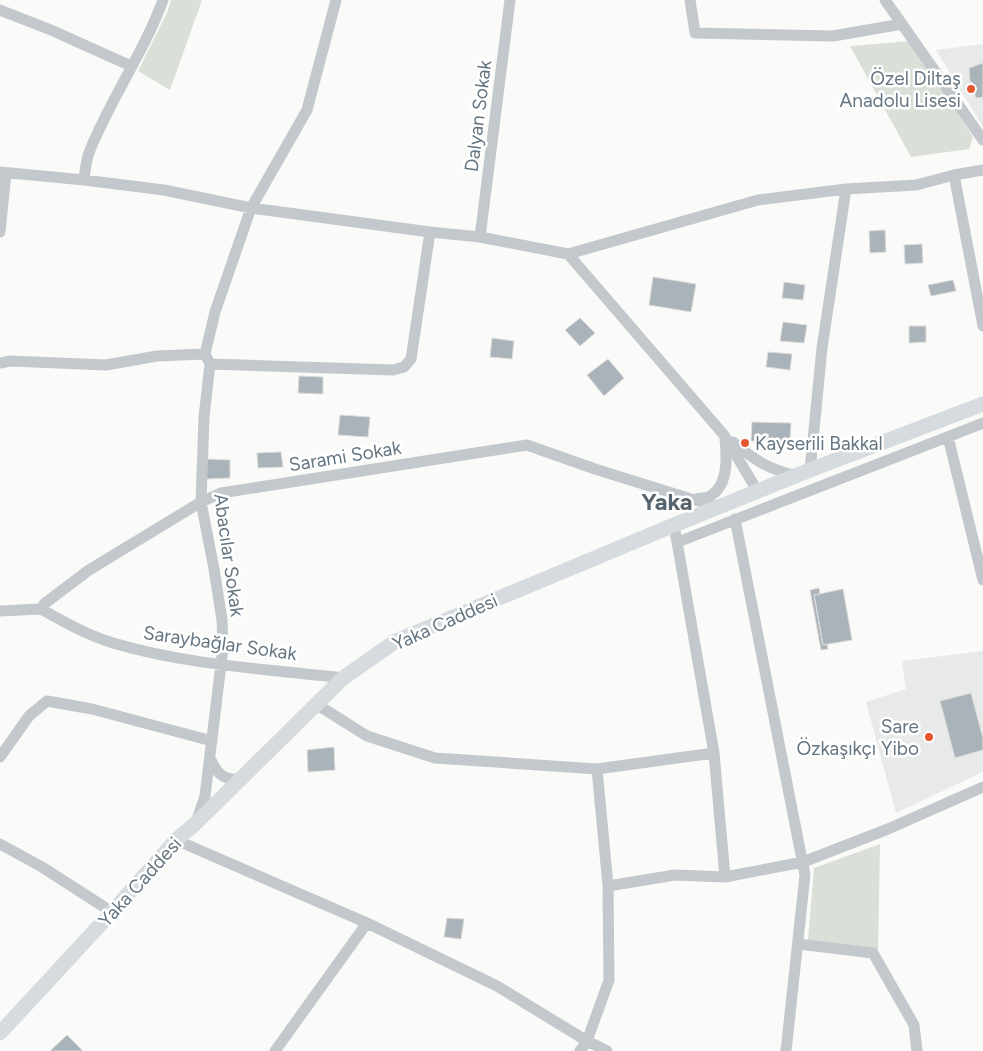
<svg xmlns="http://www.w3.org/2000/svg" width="983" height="1051" font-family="Figtree,sans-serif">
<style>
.built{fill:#e8e9e9}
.green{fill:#dadfd7}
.building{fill:#aab3b9;stroke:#dcdcda}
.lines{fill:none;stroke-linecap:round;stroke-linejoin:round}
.street{stroke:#c3c8cc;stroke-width:11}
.secondary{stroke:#d6dbdf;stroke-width:15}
.poi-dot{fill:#e4572e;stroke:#fff;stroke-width:2}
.labels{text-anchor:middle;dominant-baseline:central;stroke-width:5;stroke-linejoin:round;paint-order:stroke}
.poi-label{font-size:19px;fill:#657683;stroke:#fff;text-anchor:end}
.street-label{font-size:19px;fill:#657683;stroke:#fff}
.district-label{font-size:24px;font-weight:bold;fill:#57646e;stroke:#fff}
</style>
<rect width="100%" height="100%" fill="#fafaf8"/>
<path class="built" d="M983 44V127L936 50Z
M983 651V772L896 813 866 702 906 689 902 661Z"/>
<path class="green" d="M171 0H202L170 90 138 71 167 13Z
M911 41 973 137 969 149 911 157 850 46Z
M880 844 878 950 808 940 814 868Z"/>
<path class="building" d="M983 63V97L976 98 974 90H973L972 82H970L969 68Z
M885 230 886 252 870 253 869 231Z
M922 244 923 263 905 264 904 245Z
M653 277 696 284 691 312 649 305Z
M953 280 956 291 931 296 928 285Z
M784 282 805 285 803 300 782 298Z
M580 318 595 333 580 346 565 330Z
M783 322 807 325 804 343 780 341Z
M909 326H926V342L909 343Z
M492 338 514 341 512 359 490 357Z
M768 352 792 354 790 370 766 367Z
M608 359 624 378 604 396 587 375Z
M299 376 323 377V394L298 393Z
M340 415 370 417 368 437 338 435Z
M752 422 791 423 790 442 751 441Z
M281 452 283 467 258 468 257 453Z
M207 459 230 460V478L206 479Z
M819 588 820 594 814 595 823 645 827 644 828 649 821 650 810 590Z
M843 589 852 640 823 645 814 595Z
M971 693 983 738V750L955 758 940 701Z
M334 747 335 770 308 772 307 750Z
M447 918 464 919 461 939 444 937Z
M67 1035 83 1051H50Z"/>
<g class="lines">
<path class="street" d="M690 0 695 33 833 36 902 24 983 140
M885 0 902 24
M0 10 51 30 131 66
M0 172 84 180 164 190 251 208 430 232 480 237 568 254 724 435 758 492
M954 175 983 326
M84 180C85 170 86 159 90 150 111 98 144 52 163 0
M0 232 6 173
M480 237 510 0
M568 254 758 200 846 189 916 185 954 175 983 170
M0 363 10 361 106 365 157 356 205 354
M210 364 393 370 404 367 411 359 430 232
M948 437 983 580
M733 442C756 461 768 469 797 476
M810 470 822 348 846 189
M696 499C700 498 705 498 708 497 729 488 727 457 725 439
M735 519 805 875 786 1051
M674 525 714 753 725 877 803 862 888 829 983 787
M678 542 983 423
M41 609C64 622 87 635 113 643 187 665 266 669 343 678
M0 611 41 609 44 604 89 570 201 502 221 493 527 445 595 469 691 499 720 507
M316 704 367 736 435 758 597 769 608 886 609 980 587 1041 580 1051
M0 757 29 716 47 701 92 709 212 741
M210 758C216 772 223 781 239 779
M597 769 714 753
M197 820 205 796 223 648 222 620 214 569 201 502 204 417 210 364 205 354 215 312 251 208 307 110 336 0
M176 840 367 923 275 1051
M0 844 42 867 112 912
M608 886 675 875 725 877
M367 923 497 986 587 1041 607 1051
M798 944 873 953 914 1025 917 1051"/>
<path class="secondary" d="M0 1033 112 912 176 840 195 824 343 678 396 641 674 525 810 470 983 404"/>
</g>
<g class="poi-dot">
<circle cx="971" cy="89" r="5"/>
<circle cx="745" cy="443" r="5"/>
<circle cx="929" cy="737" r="5"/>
</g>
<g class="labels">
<g class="poi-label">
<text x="961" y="78">Özel Diltaş<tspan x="961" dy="22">Anadolu Lisesi</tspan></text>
<text x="755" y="443" text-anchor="start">Kayserili Bakkal</text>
<text x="919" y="726">Sare<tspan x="919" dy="22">Özkaşıkçı Yibo</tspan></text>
</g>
<g class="street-label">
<text transform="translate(478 116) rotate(-83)">Dalyan Sokak</text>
<text transform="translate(345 456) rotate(-9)">Sarami Sokak</text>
<text transform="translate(229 555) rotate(82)">Abacılar Sokak</text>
<text transform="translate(445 622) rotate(-24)">Yaka Caddesi</text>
<text transform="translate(220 643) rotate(8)">Saraybağlar Sokak</text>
<text transform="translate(140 882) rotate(-48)">Yaka Caddesi</text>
</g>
<g class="district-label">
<text x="667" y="501">Yaka</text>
</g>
</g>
</svg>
